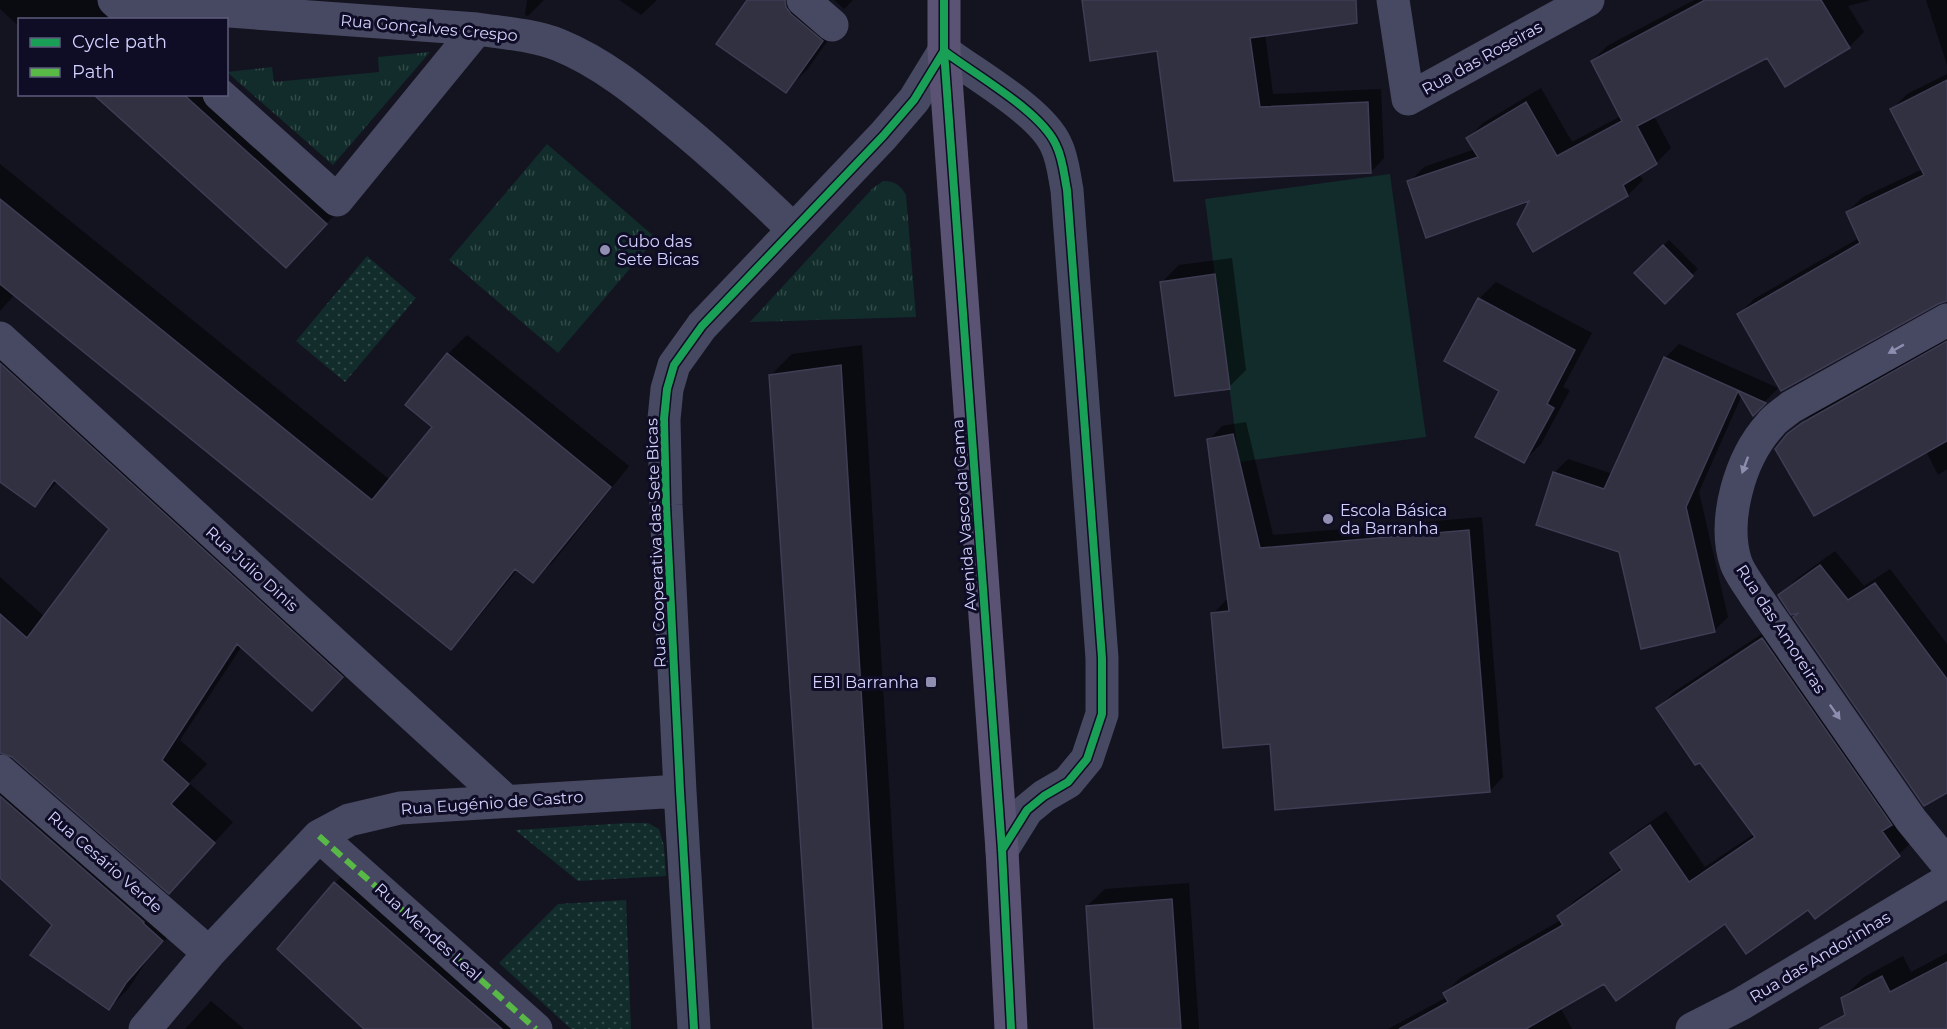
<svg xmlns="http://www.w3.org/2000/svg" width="1947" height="1029" font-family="Montserrat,sans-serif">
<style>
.grass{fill:url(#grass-tufts)}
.park{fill:url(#park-dots)}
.pitch{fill:#112c2a}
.shadow{fill:#0007}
.building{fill:#323142;stroke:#3e3d54;stroke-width:1.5}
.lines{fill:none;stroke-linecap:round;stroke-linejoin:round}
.minor{stroke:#474861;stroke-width:33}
.major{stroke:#5b5373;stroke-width:33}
.quiet{stroke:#58b947;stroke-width:6;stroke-dasharray:12 6;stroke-linecap:butt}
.cycleway-casing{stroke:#0f0d26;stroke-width:11}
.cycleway{stroke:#1a9f57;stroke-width:8}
.oneway{fill:#8d8db0}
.poi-dot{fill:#908fb1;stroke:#0f0d26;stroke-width:2}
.labels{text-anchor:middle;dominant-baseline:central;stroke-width:6;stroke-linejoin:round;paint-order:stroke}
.street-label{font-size:16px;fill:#d3d2ff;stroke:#0f0d26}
.poi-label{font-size:16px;fill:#d3d2ff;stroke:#0f0d26;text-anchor:start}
</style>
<defs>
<pattern id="grass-tufts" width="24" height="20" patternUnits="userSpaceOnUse" patternTransform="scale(1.5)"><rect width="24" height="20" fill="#112c2a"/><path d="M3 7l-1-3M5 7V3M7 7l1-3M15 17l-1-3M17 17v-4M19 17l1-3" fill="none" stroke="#334a4a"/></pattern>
<pattern id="park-dots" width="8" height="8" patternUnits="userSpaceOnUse" patternTransform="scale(1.5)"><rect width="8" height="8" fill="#112c2a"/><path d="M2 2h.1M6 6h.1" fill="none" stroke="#334a4a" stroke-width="1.8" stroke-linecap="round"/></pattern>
</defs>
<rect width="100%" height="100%" fill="#141320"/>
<path class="grass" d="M430 52 333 165 227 72 272 67 274 82 379 72 378 57Z
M547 144 656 238 558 353 449 260Z
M883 181C895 181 900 185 906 195L916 317 750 322 873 188Z"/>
<path class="park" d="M367 256 416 298 345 382 296 341Z
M627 823H648L659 829 664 846 666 876 578 881 515 830Z
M626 900 631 1029H571L499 963 558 904Z"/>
<path class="pitch" d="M1390 174 1426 437 1239 462 1205 199Z"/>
<path class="shadow" d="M0 0H123L145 20H20V27L0 9Z
M527 0H544L528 16 525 15Z
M619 0H657L641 15Z
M745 0H820L843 19 807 70 785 91 748 2Z
M834 0H853L844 9Z
M1083 0H1356L1357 10 1344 24 1265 34 1273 94 1381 89 1384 158 1371 172 1158 49Z
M1694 0H1871L1848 6 1864 32 1849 47 1768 56 1654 116 1671 148 1656 163 1639 174 1643 180 1628 195 1534 249 1533 198 1409 182 1424 167 1475 149 1468 138 1483 123 1541 88 1572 142 1621 116 1592 61 1607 46Z
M1926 0H1947V65Z
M1947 74V300L1739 314 1754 299 1859 238 1847 212 1863 197 1923 169 1892 109 1907 94Z
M95 94H226L347 202 286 266Z
M0 164 390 480 434 426 448 354 467 335 629 466 553 562 533 581 518 569 470 628 451 648 15 294 0 311Z
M1669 240 1698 269 1665 302 1636 273Z
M1232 258 1246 370 1229 387 1162 282 1179 265Z
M1496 282 1592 333 1563 387 1570 390 1541 444 1524 461 1501 390 1479 299Z
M0 325 361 657 312 709 242 646 180 740 207 764 189 783 233 822 169 892 13 756 1 751V757L182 921 146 962 128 989 109 1008 54 924 0 876V577L45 617 111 529 58 481 35 506 0 480Z
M1947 336V469L1938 475 1926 451 1788 435 1818 408Z
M1679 344 1778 388 1753 414 1742 395 1699 492 1728 617 1714 631 1620 551 1554 473 1568 459 1613 474 1665 358Z
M862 345 904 1029H815L771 375 792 354Z
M1246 422 1273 535 1482 517 1503 777 1490 791 1271 742 1213 614 1226 600H1229L1209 440 1222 426Z
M1835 551 1864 586 1890 569 1947 644V791L1795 617 1801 611 1780 595 1795 580Z
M1778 623 1915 839 1899 854 1815 917 1809 908 1725 921 1604 982 1560 1007 1572 1029H1388L1447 997 1445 993 1460 978 1561 920 1559 916 1574 901 1622 867 1612 853 1628 838 1666 811 1705 867 1754 834 1658 708 1674 692Z
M348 870 530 1029H367L335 883Z
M1189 883 1199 1029H1096L1087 906 1105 889Z
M1947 953V1029H1821L1846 1015 1843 998 1864 977 1903 956 1911 972Z
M211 1001 244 1029H185Z"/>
<path class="building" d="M747 0H785L786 7 791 14 823 41 786 93 716 44Z
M1082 0H1356L1357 23 1250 38 1260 107 1368 102 1371 173 1174 181 1157 51 1090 61Z
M1705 0H1821L1850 48 1785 87 1767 58 1637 126 1657 164 1623 185 1628 196 1533 252 1517 224 1529 201 1426 238 1407 181 1478 157 1466 138 1526 102 1557 156 1622 121 1591 61Z
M1947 80V301L1938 304 1781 391 1737 314 1860 243 1846 212 1924 175 1890 109Z
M93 94H183L327 224 286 268Z
M0 199 372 500 432 427 405 405 447 353 611 487 533 583 515 569 451 650 0 284Z
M1663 245 1693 276 1665 304 1634 273Z
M1215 274 1230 389 1175 396 1160 282Z
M1478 298 1575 350 1547 404 1554 408 1524 463 1475 437 1499 391 1444 361Z
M1947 341V441L1814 516 1775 449 1787 434 1802 423Z
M1664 357 1766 403 1753 416 1738 391 1686 507 1715 632 1641 649 1619 552 1536 525 1553 472 1604 489Z
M0 363 343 677 312 711 237 644 162 760 189 784 171 804 215 843 169 894 12 757 0 753V614L27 638 109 529 54 480 35 507 0 482Z
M841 365 882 1029H813L769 375Z
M1233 434 1260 548 1469 530 1490 792 1275 810 1270 744 1223 748 1211 613 1229 611 1207 439Z
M1820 565 1848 600 1875 583 1947 679V793L1924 806 1793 617 1799 613 1791 615 1778 595Z
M1762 638 1892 825 1882 831 1900 856 1815 919 1808 910 1746 954 1725 924 1616 1001 1604 984 1526 1029H1399L1448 1002 1443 993 1563 925 1557 916 1622 870 1610 853 1650 825 1689 882 1755 837 1700 763 1695 765 1656 708Z
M0 796 144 922 143 923 163 941 126 983 109 1010 30 955 52 925 0 878Z
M334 882 458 991 502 1029H364L277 949Z
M1172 899 1181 1029H1094L1086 906Z
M1947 962V1029H1819L1845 1015 1841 998 1882 976 1890 992Z"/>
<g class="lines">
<path class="minor" d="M114 0 136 20
M144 0 187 8 477 29C504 33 534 35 559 45 601 62 638 92 673 121 715 155 754 192 793 229
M803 0 832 25
M1393 0 1408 99 1588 0
M219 94 337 200 477 29
M1947 320 1791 407C1784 413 1775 418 1770 425 1740 458 1722 520 1736 563 1740 574 1749 585 1755 595L1911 820 1947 864
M0 338 505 800
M0 771 209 953
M319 836 536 1029
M145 1029 209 953 319 836 349 820 400 808 680 791
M694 1029 680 791 666 505 664 419 667 389 674 365 702 326 883 136 914 100 944 51C974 74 1041 111 1056 145 1063 159 1064 175 1067 190L1102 658V714L1087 759 1068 782 1044 796 1027 810 1002 850
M1692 1029 1741 1004 1947 881"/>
<path class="major" d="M944 0V51L1002 850 1011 1029"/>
<path class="quiet" d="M319 836 536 1029"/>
<g class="cycleway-casing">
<path id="cycleway" d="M944 0V51L1002 850 1011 1029
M944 51C974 74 1041 111 1056 145 1063 159 1064 175 1067 190L1102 658V714L1087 759 1068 782 1044 796 1027 810 1002 850
M694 1029 680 791 666 505 664 419 667 389 674 365 702 326 883 136 914 100 944 51"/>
</g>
<use href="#cycleway" class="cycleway"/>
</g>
<defs><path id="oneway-solid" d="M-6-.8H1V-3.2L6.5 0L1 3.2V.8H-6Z" transform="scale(1.5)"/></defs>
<g class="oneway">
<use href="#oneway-solid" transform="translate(1896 349) rotate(151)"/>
<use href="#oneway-solid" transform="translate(1745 465) rotate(110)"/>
<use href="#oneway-solid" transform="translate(1835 712) rotate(55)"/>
</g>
<g class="poi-dot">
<circle cx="605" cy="250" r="6"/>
<circle cx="1328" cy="519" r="6"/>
<rect x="925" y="676" width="12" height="12" rx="3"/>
</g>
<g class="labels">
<g class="street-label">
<text transform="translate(429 28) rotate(5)">Rua Gonçalves Crespo</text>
<text transform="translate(1482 58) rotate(-29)">Rua das Roseiras</text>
<text transform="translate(964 515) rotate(-94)">Avenida Vasco da Gama</text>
<text transform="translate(656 543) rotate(-92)">Rua Cooperativa das Sete Bicas</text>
<text transform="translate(252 569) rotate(42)">Rua Júlio Dinis</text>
<text transform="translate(1781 629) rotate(57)">Rua das Amoreiras</text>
<text transform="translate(492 803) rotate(-4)">Rua Eugénio de Castro</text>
<text transform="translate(105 862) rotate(41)">Rua Cesário Verde</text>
<text transform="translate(428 932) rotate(42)">Rua Mendes Leal</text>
<text transform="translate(1820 957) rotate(-31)">Rua das Andorinhas</text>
</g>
<g class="poi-label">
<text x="617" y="241">Cubo das<tspan x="617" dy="18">Sete Bicas</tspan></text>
<text x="1340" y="510">Escola Básica<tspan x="1340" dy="18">da Barranha</tspan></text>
<text x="919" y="682" text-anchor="end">EB1 Barranha</text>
</g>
</g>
<rect x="18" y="18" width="210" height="78" fill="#0f0d26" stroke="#5d5c7d" stroke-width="1.5"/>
<rect x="30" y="38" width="30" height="9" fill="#1a9f57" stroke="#5d5c7d" stroke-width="1.5"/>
<text x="72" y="48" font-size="18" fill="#d3d2ff">Cycle path</text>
<rect x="30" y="68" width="30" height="9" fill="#58b947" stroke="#5d5c7d" stroke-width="1.5"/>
<text x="72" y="78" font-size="18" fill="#d3d2ff">Path</text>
</svg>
